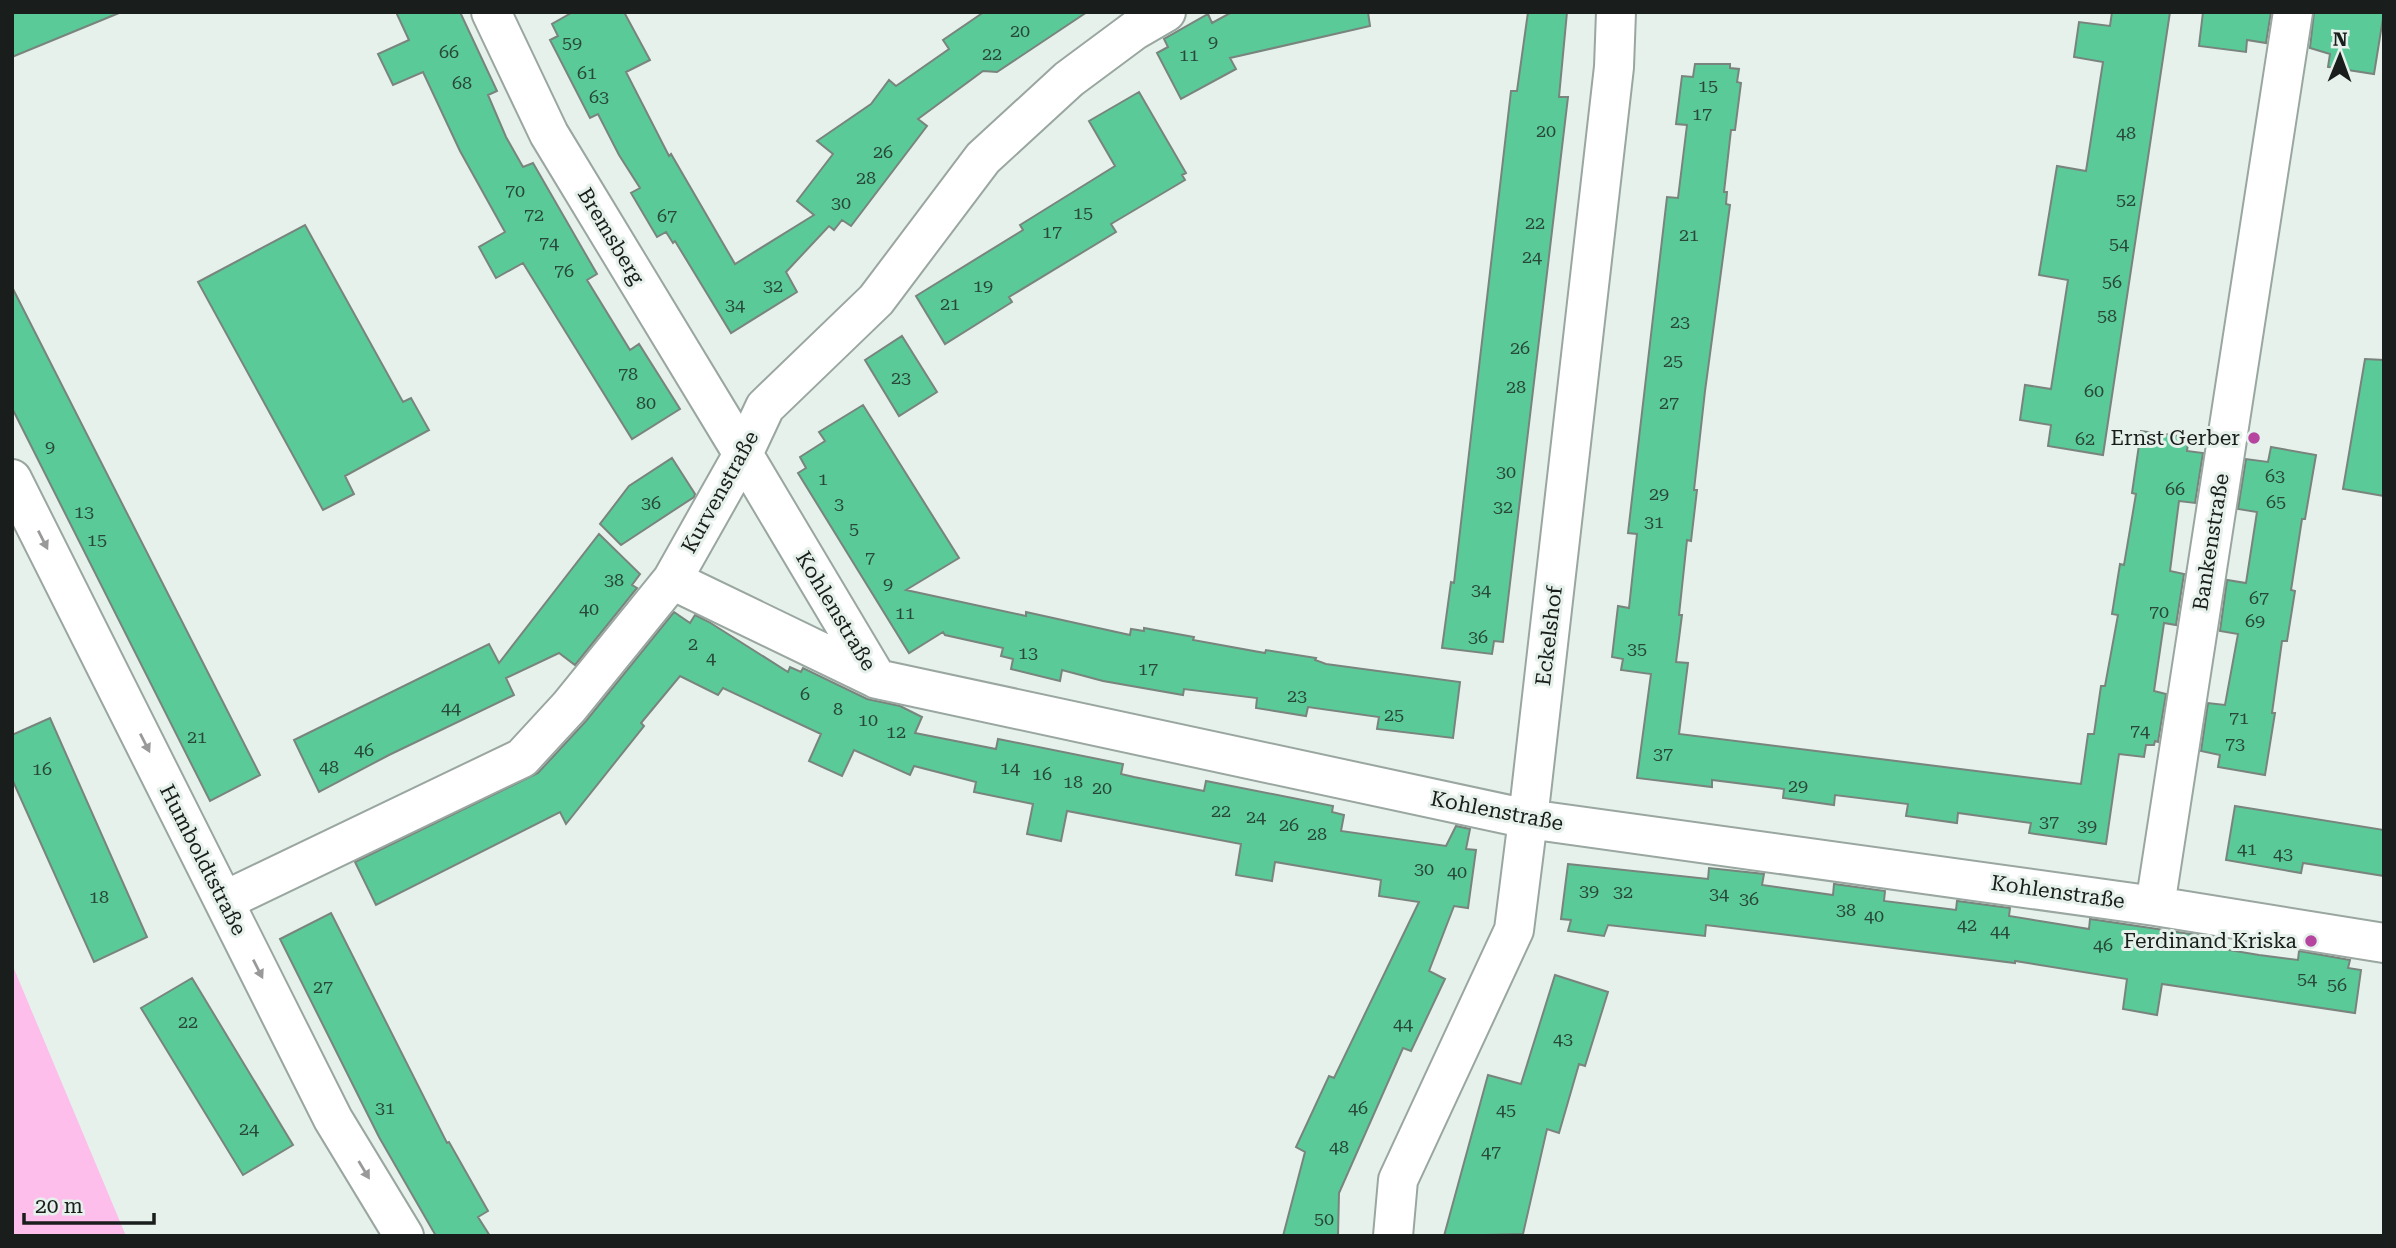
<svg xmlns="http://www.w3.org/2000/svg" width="2396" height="1248" font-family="'Roboto Serif',serif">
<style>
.green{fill:#fdbeec}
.building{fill:#5acb98;stroke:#78847d;stroke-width:2}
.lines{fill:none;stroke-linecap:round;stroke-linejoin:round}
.minor-casing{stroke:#9aa6a0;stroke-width:42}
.minor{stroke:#fff;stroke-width:38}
.oneway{fill:#989998}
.poi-dot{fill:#b645a0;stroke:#e5f1ea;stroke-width:2.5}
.labels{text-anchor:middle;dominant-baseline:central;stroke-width:6;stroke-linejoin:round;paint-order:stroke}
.number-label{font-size:18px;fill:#29483a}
.street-label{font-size:21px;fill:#191d1b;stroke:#e5f1ea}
.poi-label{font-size:21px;fill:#191d1b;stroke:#e5f1ea;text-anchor:end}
</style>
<rect width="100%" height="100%" fill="#e5f1ea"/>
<path class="green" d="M12 964 126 1236H12Z"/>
<path class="building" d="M12 12H119V13L12 57Z
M396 12H460L497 91 488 95 506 137 523 167 533 163 597 274 587 280 630 350 639 344 680 409 632 439 523 263 496 278 479 247 505 232 460 151 423 72 393 85 378 54 409 40Z
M573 12H624L650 60 626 72 669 156 671 154 735 264 814 215 797 201 833 154 817 141 871 104 889 80 896 86 949 49 943 40 984 12H1087L997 72 983 71 918 119 927 126 851 226 842 220 834 230 829 226 786 272 797 292 731 333 675 241 673 243 666 232 657 237 631 193 640 188 619 155 598 114 590 118 550 40 558 36 552 24Z
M1232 12H1368L1370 26 1230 58 1236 69 1181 99 1157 53 1168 47 1164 39 1208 14 1212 23Z
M1528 12H1567L1559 97H1568L1503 642 1494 641 1492 654 1442 648 1451 582 1454 583 1511 91H1517Z
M2112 12H2170L2103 455 2048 446 2051 425 2020 420 2025 385 2051 389 2068 280 2039 275 2057 166 2086 171 2103 62 2074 57 2079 22 2110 26Z
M2203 12H2271L2266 43 2247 40 2246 52 2199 46Z
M2314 12H2384L2374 74 2328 67 2330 54 2310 48Z
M1695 64H1730V68L1739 69 1737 82 1741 83 1735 130H1731L1724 192H1727L1726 204 1730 205 1705 391 1694 490H1697L1691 541 1687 540 1679 615H1682L1676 662 1688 663 1679 734 2081 784 2088 734H2094L2101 686H2105L2118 615 2112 614 2120 564 2124 565 2136 494 2132 493 2141 431 2189 437 2187 451 2203 453 2195 503 2179 501 2170 571 2184 574 2176 625 2164 623 2154 691 2166 694 2158 742 2155 741 2154 745H2146L2144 757 2119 754 2106 844 2029 833 2031 823 1958 813 1957 823 1906 816 1908 804 1835 795 1834 805 1783 798 1784 789 1712 780V787L1637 778 1651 674 1621 670 1623 659 1612 657 1618 606 1629 608 1637 534 1628 533 1667 197 1678 198 1687 125 1676 124 1682 76 1693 77Z
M1139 92 1186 173 1182 175 1185 180 1111 224 1116 232 1009 297 1012 302 945 344 916 296 1023 230 1020 225 1115 166 1089 121Z
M305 225 403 402 411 398 429 430 345 476 354 494 323 510 198 282Z
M12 287 260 775 210 801 12 408Z
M902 336 937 392 899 416 865 360Z
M2365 359 2384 360V496L2343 489Z
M863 405 959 558 906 590 1026 616V612L1130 635 1131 629 1144 631V628L1194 637 1193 640 1265 653 1266 650 1316 658 1315 660 1326 664 1460 682 1453 738 1377 729 1379 717 1308 707 1306 716 1256 708 1257 698 1184 689 1183 695 1103 681 1062 670 1060 681 1011 669 1013 659 1001 656 1003 648 945 635 943 632 909 653 798 473 806 468 800 457 825 441 819 432Z
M2271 447 2316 455 2305 519H2302L2291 590 2295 591 2287 641H2282L2272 713H2275L2265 775 2218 767 2220 755 2201 751 2208 703 2225 705 2238 634 2220 631 2227 580 2246 583 2257 512 2238 509 2246 459 2268 462Z
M672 458 695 494 694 497 621 545 600 524 629 486Z
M599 534 640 574 632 585 637 588 575 665 559 653 506 678 514 695 389 755 319 792 294 740 489 644 499 663Z
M674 612 690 623 695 615 709 622 788 672 790 667 801 672 803 668 867 699 900 706 922 717 915 733 996 749 998 739 1123 764 1121 774 1134 777 1204 791 1206 781 1333 806 1332 812 1344 815 1341 831 1446 846 1456 826 1470 829 1466 849 1476 850 1468 908 1454 906 1429 971 1445 979 1411 1051 1403 1048 1339 1193 1338 1236H1283L1305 1152 1296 1147 1329 1076 1334 1078 1419 902 1379 896 1381 880 1275 862 1272 881 1236 875 1241 844 1067 811 1061 841 1027 834 1033 804 974 792 976 782 914 766 910 775 854 750 842 776 809 761 821 734 723 688 718 695 680 676 641 723 644 726 566 824 560 812 376 905 355 862 538 773 586 721Z
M50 718 147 937 94 962 12 779V735Z
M2235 806 2384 830V876L2303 863 2301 873 2226 860Z
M1568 864 1708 879 1709 868 1764 874 1762 885 1833 895 1834 884 1885 891 1884 901 1956 910 1957 901 2010 908 2009 916 2089 929 2090 919 2218 938 2217 948 2259 955 2298 960 2299 951 2350 960 2348 968 2361 970 2355 1013 2162 984 2157 1015 2123 1009 2127 979 2015 961V963L1706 925 1705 936 1608 925 1604 936 1568 931 1571 920 1561 919Z
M331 913 447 1143 449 1142 488 1211 478 1217 490 1236H436L379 1137 280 939Z
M1555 975 1608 992 1585 1066 1579 1064 1559 1133 1547 1129 1523 1234 1444 1236 1488 1075 1521 1084Z
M192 978 293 1145 243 1175 141 1008Z"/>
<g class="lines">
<g class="minor-casing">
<path id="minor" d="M491 12 549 134 743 454 877 679 1528 819 2155 906 2384 943
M12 479 333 1119 404 1236
M672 580 877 679
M224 901 522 758 569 707 672 580 743 454 765 407 876 300 983 158 1069 79 1135 30 1166 12
M2155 906 2293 12
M1393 1236 1398 1180 1514 930 1528 819 1614 67 1616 12"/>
</g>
<use href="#minor" class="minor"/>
</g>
<defs><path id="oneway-solid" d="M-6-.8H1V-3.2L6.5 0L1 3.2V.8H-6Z" transform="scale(1.75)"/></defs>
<g class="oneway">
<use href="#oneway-solid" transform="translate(43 540) rotate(63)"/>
<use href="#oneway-solid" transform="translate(145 743) rotate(63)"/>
<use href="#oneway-solid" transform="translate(258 969) rotate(63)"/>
<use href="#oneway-solid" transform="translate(364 1170) rotate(59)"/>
</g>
<g class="poi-dot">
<circle cx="2254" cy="438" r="7"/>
<circle cx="2311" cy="941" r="7"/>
</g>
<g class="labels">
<g class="number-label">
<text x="1020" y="30">20</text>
<text x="1213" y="41">9</text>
<text x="572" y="42">59</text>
<text x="449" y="51">66</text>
<text x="992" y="53">22</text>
<text x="1189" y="54">11</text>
<text x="587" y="72">61</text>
<text x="462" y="82">68</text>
<text x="1708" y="85">15</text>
<text x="599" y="96">63</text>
<text x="1702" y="113">17</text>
<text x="1546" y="130">20</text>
<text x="2126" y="132">48</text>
<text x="883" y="151">26</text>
<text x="866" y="177">28</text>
<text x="515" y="190">70</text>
<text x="2126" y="199">52</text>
<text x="841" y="202">30</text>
<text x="1083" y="212">15</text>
<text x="534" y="214">72</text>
<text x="667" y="215">67</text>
<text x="1535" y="222">22</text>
<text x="1052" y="231">17</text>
<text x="1689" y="234">21</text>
<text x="549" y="242">74</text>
<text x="2119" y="243">54</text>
<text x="1532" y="256">24</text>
<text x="564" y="270">76</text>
<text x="2112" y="281">56</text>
<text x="773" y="285">32</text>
<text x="983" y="285">19</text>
<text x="950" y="303">21</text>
<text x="735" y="304">34</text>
<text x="2107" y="315">58</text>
<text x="1680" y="321">23</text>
<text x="1520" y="347">26</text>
<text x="1673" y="360">25</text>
<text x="628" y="373">78</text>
<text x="901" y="377">23</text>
<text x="1516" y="386">28</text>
<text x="2094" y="390">60</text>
<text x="646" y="402">80</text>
<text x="1669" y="402">27</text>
<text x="2085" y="438">62</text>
<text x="50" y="446">9</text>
<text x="1506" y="471">30</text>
<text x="2275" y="475">63</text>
<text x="823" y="478">1</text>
<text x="2175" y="488">66</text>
<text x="1659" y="493">29</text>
<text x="2276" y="501">65</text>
<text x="651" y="502">36</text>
<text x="839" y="503">3</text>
<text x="1503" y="506">32</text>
<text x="84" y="511">13</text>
<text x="1654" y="521">31</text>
<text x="854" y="528">5</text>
<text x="97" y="539">15</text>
<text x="870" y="557">7</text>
<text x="614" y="579">38</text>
<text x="888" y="583">9</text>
<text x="1481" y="589">34</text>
<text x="2259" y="597">67</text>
<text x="589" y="608">40</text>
<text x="2159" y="611">70</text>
<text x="905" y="612">11</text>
<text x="2255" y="620">69</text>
<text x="1478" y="636">36</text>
<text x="693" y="643">2</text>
<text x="1637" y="648">35</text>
<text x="1028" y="652">13</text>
<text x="711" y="657">4</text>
<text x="1148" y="668">17</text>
<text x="805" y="693">6</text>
<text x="1297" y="695">23</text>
<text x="451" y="707">44</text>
<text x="838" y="708">8</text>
<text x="1394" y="714">25</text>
<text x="2239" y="717">71</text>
<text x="868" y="719">10</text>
<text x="2140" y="730">74</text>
<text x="896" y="731">12</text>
<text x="197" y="736">21</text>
<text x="2235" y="743">73</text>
<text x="364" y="749">46</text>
<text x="1663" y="753">37</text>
<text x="329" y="766">48</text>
<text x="1010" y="767">14</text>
<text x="42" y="768">16</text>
<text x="1042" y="773">16</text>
<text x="1073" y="781">18</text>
<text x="1798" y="785">29</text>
<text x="1102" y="787">20</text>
<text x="1221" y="810">22</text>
<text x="1256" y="816">24</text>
<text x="2049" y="821">37</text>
<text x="1289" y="824">26</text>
<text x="2087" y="825">39</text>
<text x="1317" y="833">28</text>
<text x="2247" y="848">41</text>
<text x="2283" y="853">43</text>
<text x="1424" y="868">30</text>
<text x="1457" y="871">40</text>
<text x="1589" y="890">39</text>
<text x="1623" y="891">32</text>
<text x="1719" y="893">34</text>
<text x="99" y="896">18</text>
<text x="1749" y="898">36</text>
<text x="1846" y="909">38</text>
<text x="1874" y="915">40</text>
<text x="1967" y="924">42</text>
<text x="2000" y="930">44</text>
<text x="2103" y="944">46</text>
<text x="2307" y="978">54</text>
<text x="2337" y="984">56</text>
<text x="323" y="986">27</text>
<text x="188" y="1021">22</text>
<text x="1403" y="1023">44</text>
<text x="1563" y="1038">43</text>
<text x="385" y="1107">31</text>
<text x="1358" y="1107">46</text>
<text x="1506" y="1109">45</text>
<text x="249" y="1128">24</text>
<text x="1339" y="1146">48</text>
<text x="1491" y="1151">47</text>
<text x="1324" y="1218">50</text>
</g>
<g class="street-label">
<text transform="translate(611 236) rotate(59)">Bremsberg</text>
<text transform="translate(720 492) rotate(-61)">Kurvenstraße</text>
<text transform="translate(2211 542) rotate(-81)">Bankenstraße</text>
<text transform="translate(836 611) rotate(59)">Kohlenstraße</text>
<text transform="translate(1549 636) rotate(-83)">Eckelshof</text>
<text transform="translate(1497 811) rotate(11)">Kohlenstraße</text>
<text transform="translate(203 860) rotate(63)">Humboldtstraße</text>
<text transform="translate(2058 892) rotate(8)">Kohlenstraße</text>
</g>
<g class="poi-label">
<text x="2240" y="438">Ernst Gerber</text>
<text x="2297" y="941">Ferdinand Kriska</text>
</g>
</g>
<rect width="2396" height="1248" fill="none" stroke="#191d1b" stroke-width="28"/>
<g transform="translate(2340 56) rotate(1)" stroke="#e5f1ea" stroke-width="5" paint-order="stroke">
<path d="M0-5L12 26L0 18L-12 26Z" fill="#191d1b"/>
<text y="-10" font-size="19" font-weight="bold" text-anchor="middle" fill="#191d1b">N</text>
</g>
<path d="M24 1213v10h130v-10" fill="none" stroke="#191d1b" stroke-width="3.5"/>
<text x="35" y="1213" font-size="21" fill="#191d1b" stroke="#e5f1ea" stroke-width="5" paint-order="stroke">20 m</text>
</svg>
